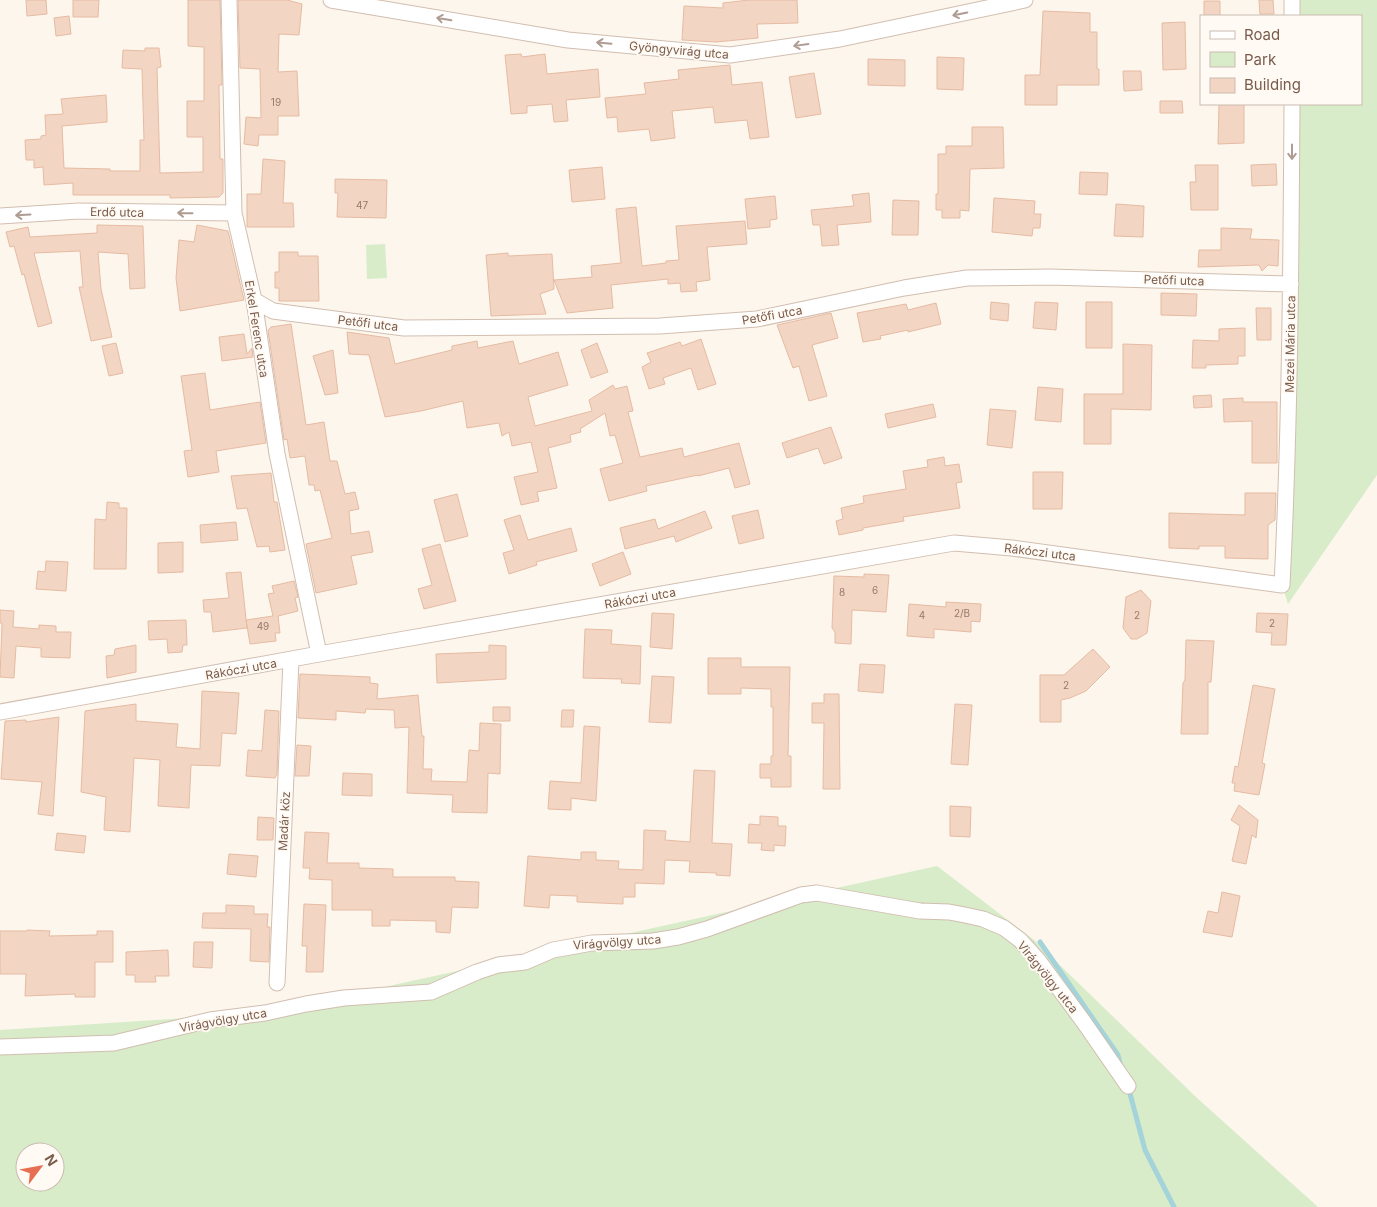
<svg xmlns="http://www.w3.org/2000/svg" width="1377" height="1207" font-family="Inter,sans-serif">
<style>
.green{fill:#d8ecc9;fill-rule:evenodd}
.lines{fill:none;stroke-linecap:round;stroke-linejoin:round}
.stream{stroke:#a5d3da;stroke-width:5}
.building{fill:#f3d5c3;stroke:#e6bba3}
.street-casing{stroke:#d1beb0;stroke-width:17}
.street{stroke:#fff;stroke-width:15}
.oneway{stroke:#af9d94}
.labels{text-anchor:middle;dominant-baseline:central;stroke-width:4;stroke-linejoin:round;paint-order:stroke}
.number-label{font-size:10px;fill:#987a6a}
.street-label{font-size:12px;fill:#7a5c4d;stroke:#fffaf3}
</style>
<rect width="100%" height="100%" fill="#fdf6ec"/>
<path class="green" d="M1292 0H1377V475L1288 604 1282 585 1292 104H1361V16H1292Z
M385 244 387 278 367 279 366 245Z
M937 866 1034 940 1196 1097 1318 1207H0V1030L265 1013ZM25 1152H55V1182H25Z"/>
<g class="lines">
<path class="stream" d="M1040 942 1118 1055 1121 1067
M1128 1086 1145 1150 1174 1207"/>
</g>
<path class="building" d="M26 0H46L47 14 27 16Z
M73 0H99L98 17H73Z
M188 0H220L222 85H219L220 159H223V193L219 197 170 198V195H73V183L44 185 43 167 34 168V160H26L25 140 41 139V136L46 135 45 115 63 114 61 99 106 95 107 113V122L62 126 64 168 110 169V171H140V140H144L142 69 122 68 123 50 145 51V48H159L161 67 157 68 160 173 203 172V137H187V101H204V47L188 46Z
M238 0H287L302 4 299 35 279 34 278 72 297 71 299 116H278V135H259L258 146 244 144 246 117 261 118 260 69 240 68Z
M749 0H797L798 23 757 24 758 38 716 42 682 40 684 6 723 8V3Z
M1259 0H1273L1274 14H1260Z
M1204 1H1220V16H1204Z
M1043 11 1090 13V32H1097V69H1099V85H1057V105H1025V75H1040Z
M69 16 71 34 56 36 54 18Z
M1185 22 1186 69 1163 70 1162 23Z
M521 54 522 57 545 54 547 74 598 69 600 97 566 100 568 121 554 122 552 104 527 106V113L511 114 505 55Z
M937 57 964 58 963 90 937 89Z
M868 59 905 60V86L868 85Z
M730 65 732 85 762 82 769 137 750 139 747 120 715 123 713 107 672 111 675 138 651 141 649 129 618 132 617 117 607 118 605 98 646 94 644 83 679 79 678 70Z
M1123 71H1141L1142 90 1124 91Z
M814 73 821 114 796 118 789 77Z
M1160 101H1182L1183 113H1160Z
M1219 104H1244V143L1218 144Z
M972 127H1003L1004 168 970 169 969 211 960 210V218H942V210H936V194H938V154H946V146H972Z
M263 159 285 161 283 203H293L294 227H247V194H261Z
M1276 164 1277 185 1252 186 1251 165Z
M1195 165H1218V210H1191L1190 182H1196Z
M602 167 605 199 572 202 569 170Z
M1080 172 1108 173 1107 195 1079 194Z
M335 179 387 180 386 218 337 217 338 193H335Z
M869 193 871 222 837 225 839 245 822 246 820 225H813L811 210 854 206 852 195Z
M775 196 777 219 770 220V227L748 229 745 199Z
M994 198 1035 201 1034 214H1041L1040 228H1033L1032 236 992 232Z
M893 200 919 201 918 235H892Z
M1116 204 1144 206 1143 237 1114 236Z
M636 207 642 266 666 263V261L679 260 676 226 745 221 747 244 707 247 710 280 696 282 697 291 681 292 680 283 668 284V279L611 285 613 308 567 313 554 280 592 277 591 266 621 263 616 209Z
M97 225 143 226 145 288 130 289 128 254 98 252 101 289 112 337 91 341 79 287H83L80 251 34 253 52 323 38 327 24 274 22 275 14 246 10 247 6 232 28 227 30 237 97 233Z
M197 225 228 231 244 300 180 311 176 278 179 240 194 242Z
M1221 228 1252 229 1250 239 1279 240 1278 266 1268 265 1262 271 1259 265 1198 267 1199 250H1221Z
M279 252H298V256H318L319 301H279V288H275V272H279Z
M508 253V256L552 254 554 289 540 294 546 314 491 316 486 255Z
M1161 293 1197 294 1196 316 1161 315Z
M991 302 1009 304 1008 321 990 319Z
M1035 302 1058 303 1056 330 1033 328Z
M1086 302H1112V348H1086Z
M936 303 941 324 908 332V330L880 336 881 339 863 342 857 313 906 304 908 310Z
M1256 308H1271V340H1257Z
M831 313 838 338 812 345 827 396 809 401 799 366 793 368 777 325Z
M291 324 306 425 324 422 330 461H337L345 494 355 492 359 509 349 511 351 534 369 531 373 552 351 556 357 584 316 593 306 544 332 538 320 490 315 491 314 485H309L305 456 290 458 287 439 284 440 268 330 271 327Z
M1245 328V356H1238V364L1206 365V368H1192L1193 340 1219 341V329Z
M347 332 389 338 395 364 452 350V346L477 341 478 348 513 341 519 364 558 352 568 385 528 397 535 426 592 411 589 400 613 385 615 389 627 386 633 411 628 412 640 457 682 448 684 457 739 443 750 484 735 488 729 468 698 476V475L646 486 647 491 609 501 600 469 623 463 615 435 610 436 605 413 580 429 581 432 570 435 571 442 548 448 557 488 537 492 539 501 521 505 514 477 538 472 531 442 512 446 509 432 502 436 499 423 467 428 463 401 421 411 385 417 369 355 349 354Z
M244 334 247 354 252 348 253 357 222 361 219 337Z
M701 339 716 384 698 390 691 368 663 378 665 384 649 389 642 367 651 362 647 353 680 342 682 346Z
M116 343 123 373 109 376 102 346Z
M597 343 608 372 591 378 581 350Z
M1123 344 1152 345 1151 410 1111 409V444H1084V394H1123Z
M333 350 338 393 325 395 313 356Z
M205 373 210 410 260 402 266 443 216 451 219 472 188 477 184 451 192 450 181 376Z
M1038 387 1063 389 1061 422 1035 420Z
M1211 395 1212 407 1194 408 1193 396Z
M1243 398V402H1277V463H1252V421L1224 422 1223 399Z
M933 404 936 417 888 428 885 414Z
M990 409 1016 411 1012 448 987 445Z
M831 427 842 458 824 464 818 448 787 458 782 443Z
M944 457 945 466 959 464 962 482 956 483 960 508 903 517 904 521 863 528V530L839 535 836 521 843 519 841 508 864 503 863 496 906 489 903 471 928 467 927 460Z
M1033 472H1063L1062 509H1033Z
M271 473 274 502H277L285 550 270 552 269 546 257 547 247 508 237 509 231 476Z
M1245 493H1276L1275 520 1268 525V559L1225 558V546H1199V549L1169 548V513L1245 515Z
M457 494 468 536 445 542 434 500Z
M107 502 119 503V508H127L126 569H94L95 519 106 520Z
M758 510 764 538 739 544 732 516Z
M705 511 712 528 676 542 674 536 625 549 620 528 655 519 658 529Z
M520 515 528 540 571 528 577 551 536 562 537 565 509 574 503 553 514 550 504 520Z
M236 522 238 540 201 543 200 525Z
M183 542V572L158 573V543Z
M440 544 456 601 424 609 418 589 432 585 422 549Z
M623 552 631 574 600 586 592 564Z
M46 561 68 562 66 591 36 589 38 571 45 572Z
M241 572 247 628 213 632 211 612H204L203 600 229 598 226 573Z
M864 574 889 575 886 612 852 610 851 644 835 643V632L832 628 834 576 864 577Z
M294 581 298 597 295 598 298 611 278 616 280 633H275L276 641 250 644 246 620 273 616 268 594 274 593 272 586Z
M1141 590 1151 601 1147 633 1137 639H1131L1123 628 1126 597Z
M946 602 981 604 980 622 971 621V632L934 629V638L907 636 909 604 946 607Z
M0 610 14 611 13 627 39 629V625L56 626V632H71L70 658 41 657V648L16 646 14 678 0 677 2 623H0Z
M652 613 674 614 672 649 650 647Z
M1257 613 1288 614 1286 645H1271L1272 633 1256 632Z
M186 620 187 645H183L182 652 168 653 167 639 149 640 148 621Z
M585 629 612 630 611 644 641 646 640 684 621 683 622 679 583 678Z
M1186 640 1214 641 1211 682H1208V734H1181L1183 683 1185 680Z
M136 645V672L107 678 106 656 114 655 115 649Z
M489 645 506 646V679L437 683 436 654 489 652Z
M1093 649 1110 667 1086 691 1070 698 1061 700V722H1040V675H1064Z
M708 658H741V667H790L788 756H791V787H771V778H760V764H771V756H773V707H771V689L741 688V694H708Z
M860 664 885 665 883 693 858 691Z
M300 674 370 677V683L378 684 377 699 418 695 422 736H424L423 769H432L431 781 467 782 469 750 479 751 480 723 501 724 500 774 488 773 487 813 452 812 453 795 407 793 409 727 395 728 394 710 366 709 365 713 336 711V720L298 718Z
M652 676 674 677 671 723 649 722Z
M1253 685 1275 689 1262 763 1265 764 1259 795 1234 791 1235 783H1232L1235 766 1238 767Z
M202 691 239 693 236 734 222 733 220 766 191 765 189 808 158 806 160 760 134 758 130 832 104 830 106 797 81 792 85 711 136 704V721L178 724 176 747 200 749Z
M824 694H839L840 789H823L824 723H812V703H824Z
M955 704 972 705 968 765 951 764Z
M493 707H510V721H493Z
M265 710 279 711 277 774 275 778 246 776 248 750 262 751Z
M562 710H574L573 727H561Z
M59 717 53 816 38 814 42 782 1 779 5 721 26 720V722Z
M584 726 600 727 596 801 571 798V810L548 809 550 781 581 783Z
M297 745 311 746 309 776H295Z
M694 770 715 771 712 843 732 844 730 876 716 875 717 873 689 872 690 861 665 860 664 884 635 883V897H623V904L577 902V896L550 895 549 908 524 906 528 856 581 860V852H596V860L619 861 618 869 643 870 644 830 666 831 665 840 690 842Z
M343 773 372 774V796L342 795Z
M1239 805 1258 820 1256 838 1252 835 1246 864 1232 861 1240 826 1231 820Z
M950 806 971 807 970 837 950 836Z
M760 816 778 817V826H786L785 846 774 845V851L761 850 762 843H748L749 824 760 825Z
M258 817 274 818 273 840H257Z
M305 832 329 833 327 863H359V868L393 869V877H455V881L479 882 478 908 452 907 450 933 436 932V921L390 920V926H372V910H332V880L309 879 310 868H303Z
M57 833 86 836 84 853 55 850Z
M229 854 258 856 256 877 227 874Z
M1222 892 1240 896 1232 937 1203 932 1208 911 1218 913Z
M304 904 326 905 323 972H306L307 946H302Z
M226 905 254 906V914H268L267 927H270L269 962 250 961 251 929 202 928 203 913H226Z
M27 930 50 931 49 936 97 935V931H113V962H95V997H75V994L25 996 26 974H0V931H27Z
M194 942H213L212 968 193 967Z
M168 950 169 976H155L156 982H135V975H126V952Z"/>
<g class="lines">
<g class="street-casing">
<path id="street" d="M229 0 234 213 254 300 277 454 319 654
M331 0 568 40 730 55 840 39 1025 0
M1292 0V16
M0 216 79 211 234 213
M254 300 273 311 404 328 660 326 757 319 904 288 967 278 1050 277 1291 284
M0 712 319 654 954 543 1012 548 1282 585C1290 425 1291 264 1292 104
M277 983 291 660
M0 1047 114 1043 210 1020 265 1013 306 1004 344 998 431 992 477 972 498 965 525 962 553 950 592 943 653 941 678 937 707 929 801 895 817 893 920 911 949 912 965 915 983 919 1004 928 1020 940 1038 960 1083 1021 1128 1086"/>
</g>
<use href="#street" class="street"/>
</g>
<defs><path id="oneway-shaft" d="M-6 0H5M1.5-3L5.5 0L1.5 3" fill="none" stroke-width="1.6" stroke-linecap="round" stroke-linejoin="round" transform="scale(1.25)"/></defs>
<g class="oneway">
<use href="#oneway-shaft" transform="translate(960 14) rotate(168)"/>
<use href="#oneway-shaft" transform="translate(444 19) rotate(-170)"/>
<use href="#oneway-shaft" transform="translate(604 43) rotate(-175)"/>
<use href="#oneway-shaft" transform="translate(801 45) rotate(172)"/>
<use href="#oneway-shaft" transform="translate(1292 152) rotate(90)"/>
<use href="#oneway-shaft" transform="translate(185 213) rotate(-179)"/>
<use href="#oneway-shaft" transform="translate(23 215) rotate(177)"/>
</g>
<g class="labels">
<g class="number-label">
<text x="276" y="102">19</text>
<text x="362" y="205">47</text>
<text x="875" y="590">6</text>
<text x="842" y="592">8</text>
<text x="962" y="613">2/B</text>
<text x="922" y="615">4</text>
<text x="1137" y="615">2</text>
<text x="1272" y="623">2</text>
<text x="263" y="626">49</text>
<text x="1066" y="685">2</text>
</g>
<g class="street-label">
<text transform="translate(679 50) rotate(5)">Gyöngyvirág utca</text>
<text transform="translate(117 212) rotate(1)">Erdő utca</text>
<text transform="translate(1174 280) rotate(2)">Petőfi utca</text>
<text transform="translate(772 315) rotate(-10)">Petőfi utca</text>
<text transform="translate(368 323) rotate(7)">Petőfi utca</text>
<text transform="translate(257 329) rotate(81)">Erkel Ferenc utca</text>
<text transform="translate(1290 344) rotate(-89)">Mezei Mária utca</text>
<text transform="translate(1040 552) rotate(7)">Rákóczi utca</text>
<text transform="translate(640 598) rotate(-10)">Rákóczi utca</text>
<text transform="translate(241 669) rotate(-10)">Rákóczi utca</text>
<text transform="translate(284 821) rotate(-87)">Madár köz</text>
<text transform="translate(617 942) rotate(-4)">Virágvölgy utca</text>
<text transform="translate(1048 977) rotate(51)">Virágvölgy utca</text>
<text transform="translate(223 1020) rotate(-10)">Virágvölgy utca</text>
</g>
</g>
<rect x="1200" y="15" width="162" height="90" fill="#fffaf3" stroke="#cabbb1"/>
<rect x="1210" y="31" width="25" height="8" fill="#ffffff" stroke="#cabbb1"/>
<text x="1244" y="40" font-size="15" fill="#7a5c4d">Road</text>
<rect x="1210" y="52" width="25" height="15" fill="#d8ecc9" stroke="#cabbb1"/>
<text x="1244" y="65" font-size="15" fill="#7a5c4d">Park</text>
<rect x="1210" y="78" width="25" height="15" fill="#f3d5c3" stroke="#cabbb1"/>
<text x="1244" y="90" font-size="15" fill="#7a5c4d">Building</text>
<g transform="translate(40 1167) rotate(58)"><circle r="24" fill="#fffaf3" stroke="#cabbb1"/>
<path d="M0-4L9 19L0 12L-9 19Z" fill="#e76f51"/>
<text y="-8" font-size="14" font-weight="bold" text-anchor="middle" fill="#7a5c4d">N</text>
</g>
</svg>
